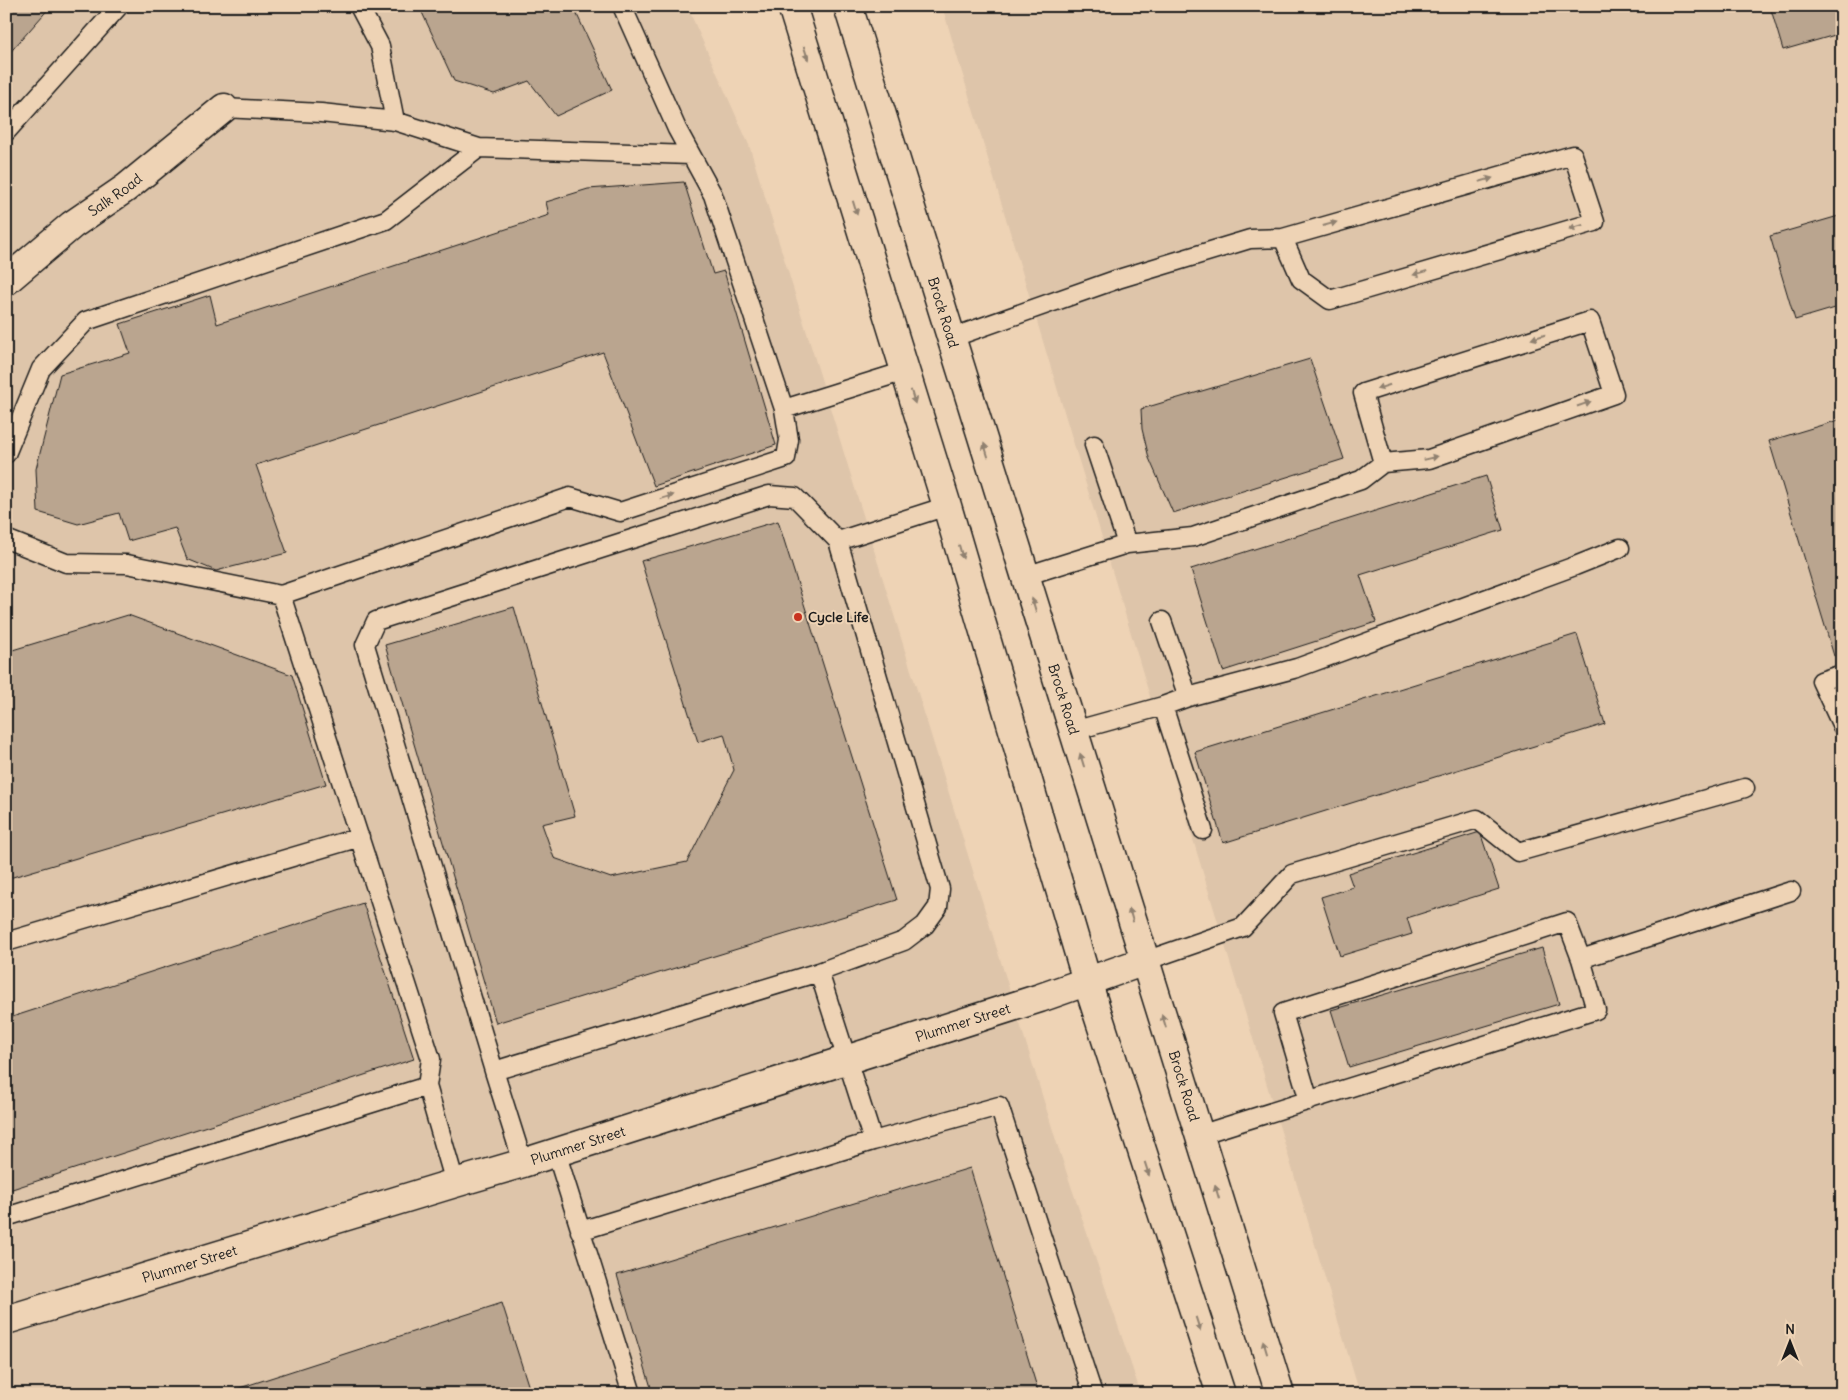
<svg xmlns="http://www.w3.org/2000/svg" width="1848" height="1400" font-family="Delius,sans-serif">
<style>
.built{fill:#dec5aa}
.building{fill:#baa58f;stroke:#1c1c1c}
.lines{fill:none;stroke-linecap:round;stroke-linejoin:round}
.service-casing{stroke:#1c1c1c;stroke-width:21}
.minor-casing{stroke:#1c1c1c;stroke-width:31}
.secondary-casing{stroke:#1c1c1c;stroke-width:31}
.service{stroke:#eed3b5;stroke-width:18}
.minor{stroke:#eed3b5;stroke-width:28}
.secondary{stroke:#eed3b5;stroke-width:28}
.oneway{fill:#908170}
.poi-dot{fill:#c8321e;stroke:#eed3b5;stroke-width:2}
.labels{text-anchor:middle;dominant-baseline:central;stroke-width:4;stroke-linejoin:round;paint-order:stroke}
.street-label{font-size:14px;fill:#1c1c1c;stroke:#eed3b5}
.poi-label{font-size:14px;font-weight:bold;fill:#1c1c1c;stroke:#eed3b5;text-anchor:start}
</style>
<rect width="100%" height="100%" fill="#eed3b5"/>
<filter id="ink" filterUnits="userSpaceOnUse"><feTurbulence type="fractalNoise" baseFrequency=".02" numOctaves="2"/><feDisplacementMap in="SourceGraphic" scale="10" xChannelSelector="R" yChannelSelector="G"/><feConvolveMatrix kernelMatrix="1 2 1 2 8 2 1 2 1" color-interpolation-filters="sRGB"/></filter>
<g filter="url(#ink)">
<path class="built" d="M6 6H687L749 145 1059 1150 1141 1394H6Z
M942 6H1842V1394H1360Z"/>
<path class="building" d="M6 6H51L6 57Z
M419 6H573L612 90 556 116 529 81 494 94 454 81Z
M1770 6H1842V33L1783 50Z
M684 182 713 274 724 271 776 445 654 486 603 352 256 465 287 553 216 571 187 559 175 528 128 541 119 513 78 524 38 512 36 469 60 374 130 353 120 324 210 295 217 324 549 215 546 202 588 189Z
M1842 215V306L1795 320 1770 236Z
M1310 359 1344 459 1173 513 1149 458 1142 429 1141 409Z
M1842 419V653L1834 656 1769 441Z
M1486 476 1503 530 1360 575 1376 622 1223 671 1191 569Z
M778 521 897 900 496 1023 385 645 514 607 575 816 542 824 554 858 611 878 687 862 734 770 724 734 698 742 641 561Z
M128 615 292 675 326 784 6 879V652Z
M1577 634 1605 724 1223 843 1195 752Z
M1480 832 1499 889 1407 918 1412 934 1340 956 1321 897 1353 887 1348 873Z
M363 903 414 1059 6 1191V1019Z
M1542 948 1559 1004 1349 1067 1331 1010Z
M970 1168 1039 1394H653L617 1275Z
M502 1303 531 1394H221Z"/>
<g class="lines">
<g class="service-casing">
<path id="service" d="M622 6 677 129 713 195 784 409 905 371
M224 108 321 113 395 121 380 46 359 6
M395 121 479 148 691 155
M6 132 119 6
M951 338 1118 279 1250 239 1283 238 1573 155 1595 222 1330 300 1301 279 1283 238
M6 454 41 369 86 321 386 220 479 148
M6 539 66 563 127 564 281 595 570 497 620 512 786 458 789 440 784 409
M838 541 947 506
M1127 544 1193 537 1361 480 1383 463 1429 459 1614 394 1590 321 1363 393 1383 463
M1025 576 1127 544 1094 445
M281 595 431 1059 427 1086
M1162 621 1188 697
M1842 674 1821 681 1842 726
M1163 706 1203 830
M1073 731 1163 706 1188 697 1297 668 1575 566 1620 548
M6 942 360 837
M1145 961 1243 927 1292 874 1477 819 1518 852 1745 788
M819 972 904 941 925 925 938 907 940 889 838 541 795 497 769 495 376 621 365 645 494 1071 819 972 873 1141
M494 1071 523 1163
M1309 1101 1283 1013 1567 922 1581 959
M1199 1135 1596 1010 1581 959 1791 891
M556 1152 632 1394
M6 1217 427 1086 455 1183
M580 1231 873 1141 999 1106 1093 1394"/>
</g>
<g class="minor-casing">
<g id="minor">
<path id="s1" d="M6 281 72 225 126 188 224 108"/>
<path id="s2" d="M6 1320 455 1183 523 1163 1040 998 1145 961"/>
</g>
</g>
<g class="secondary-casing">
<g id="secondary">
<path d="M792 6 947 506 1087 981 1221 1394"/>
<path id="s3" d="M848 6 1280 1394"/>
</g>
</g>
<use href="#service" class="service"/>
<use href="#minor" class="minor"/>
<use href="#secondary" class="secondary"/>
</g>
<defs><path id="oneway-solid" d="M-6-.8H1V-3.2L6.5 0L1 3.2V.8H-6Z" transform="scale(1.25)"/></defs>
<g class="oneway">
<use href="#oneway-solid" transform="translate(806 53) rotate(72)"/>
<use href="#oneway-solid" transform="translate(1486 180) rotate(-16)"/>
<use href="#oneway-solid" transform="translate(855 208) rotate(73)"/>
<use href="#oneway-solid" transform="translate(1330 224) rotate(-16)"/>
<use href="#oneway-solid" transform="translate(1576 227) rotate(164)"/>
<use href="#oneway-solid" transform="translate(1420 273) rotate(164)"/>
<use href="#oneway-solid" transform="translate(1538 337) rotate(162)"/>
<use href="#oneway-solid" transform="translate(1383 387) rotate(162)"/>
<use href="#oneway-solid" transform="translate(913 397) rotate(73)"/>
<use href="#oneway-solid" transform="translate(1584 404) rotate(-19)"/>
<use href="#oneway-solid" transform="translate(986 450) rotate(-107)"/>
<use href="#oneway-solid" transform="translate(1431 458) rotate(-14)"/>
<use href="#oneway-solid" transform="translate(667 497) rotate(-18)"/>
<use href="#oneway-solid" transform="translate(961 552) rotate(74)"/>
<use href="#oneway-solid" transform="translate(1034 605) rotate(-107)"/>
<use href="#oneway-solid" transform="translate(1082 760) rotate(-107)"/>
<use href="#oneway-solid" transform="translate(1131 915) rotate(-107)"/>
<use href="#oneway-solid" transform="translate(1164 1021) rotate(-107)"/>
<use href="#oneway-solid" transform="translate(1147 1169) rotate(72)"/>
<use href="#oneway-solid" transform="translate(1217 1192) rotate(-107)"/>
<use href="#oneway-solid" transform="translate(1198 1324) rotate(72)"/>
<use href="#oneway-solid" transform="translate(1265 1347) rotate(-107)"/>
</g>
</g>
<circle class="poi-dot" cx="798" cy="617" r="5"/>
<g class="labels">
<g class="street-label">
<text stroke="none"><textPath href="#s1" startOffset="139">Salk Road</textPath></text>
<text stroke="none"><textPath href="#s3" startOffset="321">Brock Road</textPath></text>
<text stroke="none"><textPath href="#s3" startOffset="726">Brock Road</textPath></text>
<text stroke="none"><textPath href="#s2" startOffset="1002">Plummer Street</textPath></text>
<text stroke="none"><textPath href="#s3" startOffset="1131">Brock Road</textPath></text>
<text stroke="none"><textPath href="#s2" startOffset="598">Plummer Street</textPath></text>
<text stroke="none"><textPath href="#s2" startOffset="192">Plummer Street</textPath></text>
</g>
<g class="poi-label">
<text x="808" y="617">Cycle Life</text>
</g>
</g>
<rect width="1848" height="1400" fill="none" stroke="#eed3b5" stroke-width="25"/>
<rect x="12" y="12" width="1823" height="1375" fill="none" stroke="#1c1c1c" stroke-width="2" filter="url(#ink)"/>
<g transform="translate(1790 1342)" stroke="#eed3b5" stroke-width="4" paint-order="stroke">
<path d="M0-4L9 19L0 12L-9 19Z" fill="#1c1c1c"/>
<text y="-8" font-size="14" font-weight="bold" text-anchor="middle" fill="#1c1c1c">N</text>
</g>
</svg>
